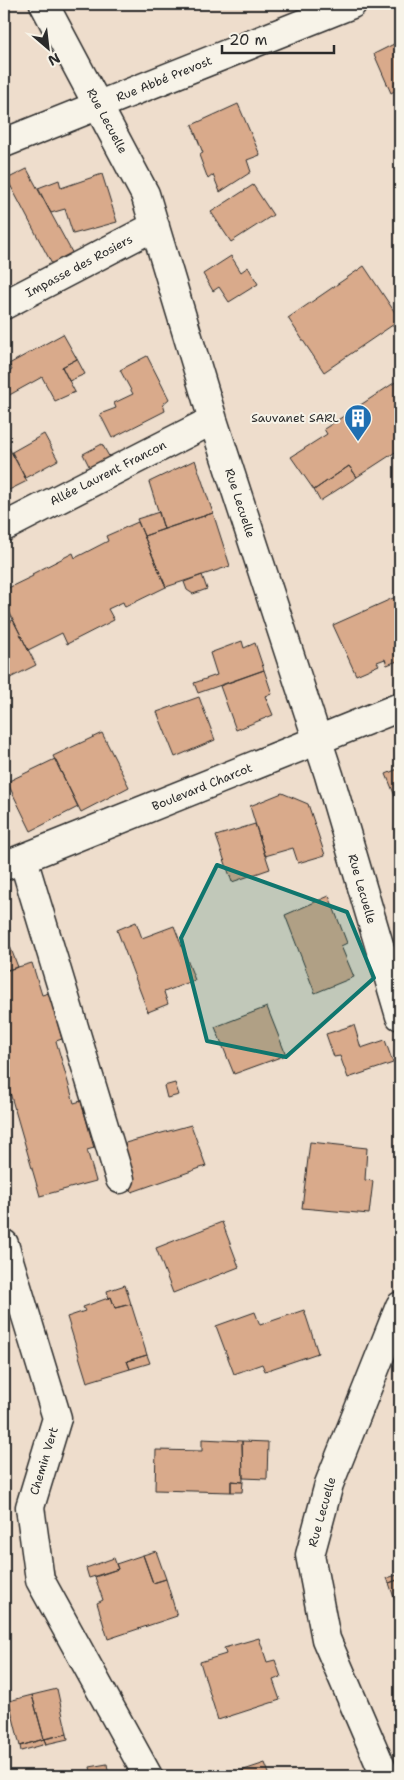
<svg xmlns="http://www.w3.org/2000/svg" width="404" height="1780" font-family="'Shantell Sans',sans-serif">
<style>
.building{fill:#d9aa8b;stroke:#2b2b2b}
.lines{fill:none;stroke-linecap:round;stroke-linejoin:round}
.minor-casing{stroke:#2b2b2b;stroke-width:31}
.minor{stroke:#f7f3e8;stroke-width:28}
.marked{fill:#0f766e;fill-opacity:0.2;stroke:#0f766e;stroke-width:4;stroke-linejoin:round}
.labels{text-anchor:middle;dominant-baseline:central;stroke-width:4;stroke-linejoin:round;paint-order:stroke}
.street-label{font-size:12px;fill:#2b2b2b;stroke:#f7f3e8}
.poi-label{font-size:12px;fill:#2b2b2b;stroke:#f7f3e8;text-anchor:end}
</style>
<rect width="100%" height="100%" fill="#edc"/>
<filter id="ink" filterUnits="userSpaceOnUse"><feTurbulence type="fractalNoise" baseFrequency=".02" numOctaves="2"/><feDisplacementMap in="SourceGraphic" scale="10" xChannelSelector="R" yChannelSelector="G"/><feConvolveMatrix kernelMatrix="1 2 1 2 8 2 1 2 1" color-interpolation-filters="sRGB"/></filter>
<g filter="url(#ink)">
<path class="building" d="M400 41V88L391 93 374 54Z
M238 104 260 155 247 160 251 172 220 192 213 175 208 179 199 155 203 153 192 125Z
M27 169 74 256 54 268 7 179Z
M102 174 117 222 73 234 65 209 51 213 38 188 59 180 61 188Z
M253 185 273 215 231 242 211 212Z
M231 256 241 272 248 267 258 284 229 302 219 287 213 291 203 274Z
M364 266 400 320 324 372 288 318Z
M63 334 77 359 62 367 75 392 55 401 42 377 4 398V374L12 370 9 364Z
M147 356 169 399 163 404 165 411 112 438 100 414 116 408 114 403 133 394 120 370Z
M77 359 85 374 69 381 62 367Z
M400 379V449L357 477 349 466 314 490 291 457 327 434 324 429Z
M44 434 58 460 25 478 12 452Z
M4 439 27 481 7 491 4 484Z
M102 444 111 460 91 470 83 454Z
M195 460 213 513 164 529 149 482Z
M349 466 357 477 320 501 314 490Z
M159 512 164 529 144 536 137 519Z
M213 513 230 566 166 587 144 536Z
M138 522 166 587 125 607 123 602 108 609 114 620 67 644 62 633 28 650 4 601V590L33 576 32 574 73 553 75 558 108 541 106 536Z
M202 575 207 589 193 594 187 590 184 582Z
M400 595V660L387 665 385 659 377 662 379 665 356 675 333 625Z
M13 620 36 665 4 681V625Z
M242 641 244 648 255 643 264 670 198 693 194 683 217 675 210 653Z
M264 670 272 694 265 696 273 715 236 730 220 686Z
M199 697 215 740 175 757 157 712Z
M102 733 129 787 81 812 53 756Z
M55 759 78 807 31 831 7 782Z
M400 768V808L386 774Z
M4 791 9 801 4 804Z
M282 793 308 804 325 855 298 863 293 848 265 856 250 806Z
M255 824 270 869 232 882 216 836Z
M329 896 347 943 341 946 354 977 315 993 285 915Z
M136 922 142 938 174 926 195 980 164 992 168 1004 148 1012 117 930Z
M4 931 18 967 4 971Z
M32 963 42 995 49 993 62 1039 56 1041 74 1103 81 1101 94 1148 87 1150 96 1181 40 1196 4 1072V971Z
M267 1007 286 1055 234 1074 215 1027Z
M354 1025 361 1048 385 1040 393 1063 348 1078 340 1056 334 1057 326 1034Z
M175 1083 179 1095 167 1098 164 1086Z
M191 1125 206 1166 132 1192 118 1145Z
M310 1142 367 1148 365 1180 373 1181 369 1214 302 1208Z
M222 1222 239 1267 173 1293 156 1248Z
M125 1285 131 1304 115 1308 111 1297 109 1299 107 1291Z
M111 1297 115 1308 131 1304 147 1355 127 1361 130 1369 87 1382 67 1317 85 1311 83 1307Z
M304 1310 318 1353 265 1371 262 1364 234 1374 216 1326 255 1312 260 1325Z
M147 1355 150 1363 130 1369 127 1361Z
M202 1439 242 1441 243 1482 231 1481V1492L155 1490 156 1450 202 1451Z
M242 1441 268 1442 267 1479 243 1478Z
M231 1481 243 1482 242 1492H231Z
M156 1551 166 1579 153 1583 143 1555Z
M143 1555 153 1583 166 1579 177 1616 108 1639 97 1603 103 1600 95 1577 118 1569 116 1564Z
M114 1558 118 1569 89 1578 86 1568Z
M400 1574V1579L389 1583 387 1578Z
M400 1579V1615L389 1583Z
M259 1638 267 1662 275 1660 281 1677 273 1680 280 1700 218 1720 200 1662 226 1654 224 1648Z
M57 1689 67 1734 44 1739 32 1695Z
M32 1695 44 1739 20 1746 9 1701Z
M67 1734 68 1739 46 1744 44 1739Z
M44 1739 46 1744 21 1751 20 1746Z
M265 1763 270 1776H242L241 1771Z
M107 1764 109 1776H92L90 1767Z
M241 1771 242 1776H228Z"/>
<g class="lines">
<g class="minor-casing">
<path id="minor" d="M44 4 145 194 213 420 329 775 400 1016
M4 143 352 4
M4 305 155 226
M4 527 213 420
M23 859 120 1179
M4 866 400 707
M4 1244 57 1418 30 1507 40 1580 148 1776
M385 1776 326 1639 310 1555 329 1484 400 1306"/>
</g>
<use href="#minor" class="minor"/>
</g>
</g>
<path class="marked" d="M217 865 347 912 374 978 286 1057 207 1041 181 938Z"/>
<defs>
<g id="building-pin" transform="scale(1.4375)"><path d="M0 17L-7.5 6A9.5 9.5 0 1 1 7.5 6Z" fill="#1f6fb2" stroke="#f7f3e8"/><path d="M-4-6H4V6H1V3H-1V6H-4ZM-2.5-4.3h1.7v1.8h-1.7ZM.8-4.3h1.7v1.8H.8ZM-2.5-1h1.7V.8h-1.7ZM.8-1h1.7V.8H.8Z" fill="#fff"/></g>
</defs>
<g fill-rule="evenodd">
<use href="#building-pin" x="358" y="418"/>
</g>
<g class="labels">
<g class="street-label">
<text transform="translate(164 79) rotate(-22)">Rue Abbé Prevost</text>
<text transform="translate(107 121) rotate(62)">Rue Lecuelle</text>
<text transform="translate(79 266) rotate(-28)">Impasse des Rosiers</text>
<text transform="translate(108 473) rotate(-27)">Allée Laurent Francon</text>
<text transform="translate(240 503) rotate(72)">Rue Lecuelle</text>
<text transform="translate(202 787) rotate(-22)">Boulevard Charcot</text>
<text transform="translate(362 889) rotate(74)">Rue Lecuelle</text>
<text transform="translate(44 1461) rotate(-73)">Chemin Vert</text>
<text transform="translate(322 1512) rotate(-74)">Rue Lecuelle</text>
</g>
<g class="poi-label">
<text x="339" y="418">Sauvanet SARL</text>
</g>
</g>
<rect width="404" height="1780" fill="none" stroke="#f7f3e8" stroke-width="20"/>
<rect x="10" y="10" width="384" height="1760" fill="none" stroke="#2b2b2b" stroke-width="2" filter="url(#ink)"/>
<g transform="translate(48 48) rotate(152)" stroke="#f7f3e8" stroke-width="4" paint-order="stroke">
<path d="M0-4L9 19L0 12L-9 19Z" fill="#2b2b2b"/>
<text y="-8" font-size="14" font-weight="bold" text-anchor="middle" fill="#2b2b2b">N</text>
</g>
<path d="M222 45v8h112v-8" fill="none" stroke="#2b2b2b" stroke-width="2.5"/>
<text x="229" y="45" font-size="15" fill="#2b2b2b" stroke="#f7f3e8" stroke-width="4" paint-order="stroke">20 m</text>
</svg>
